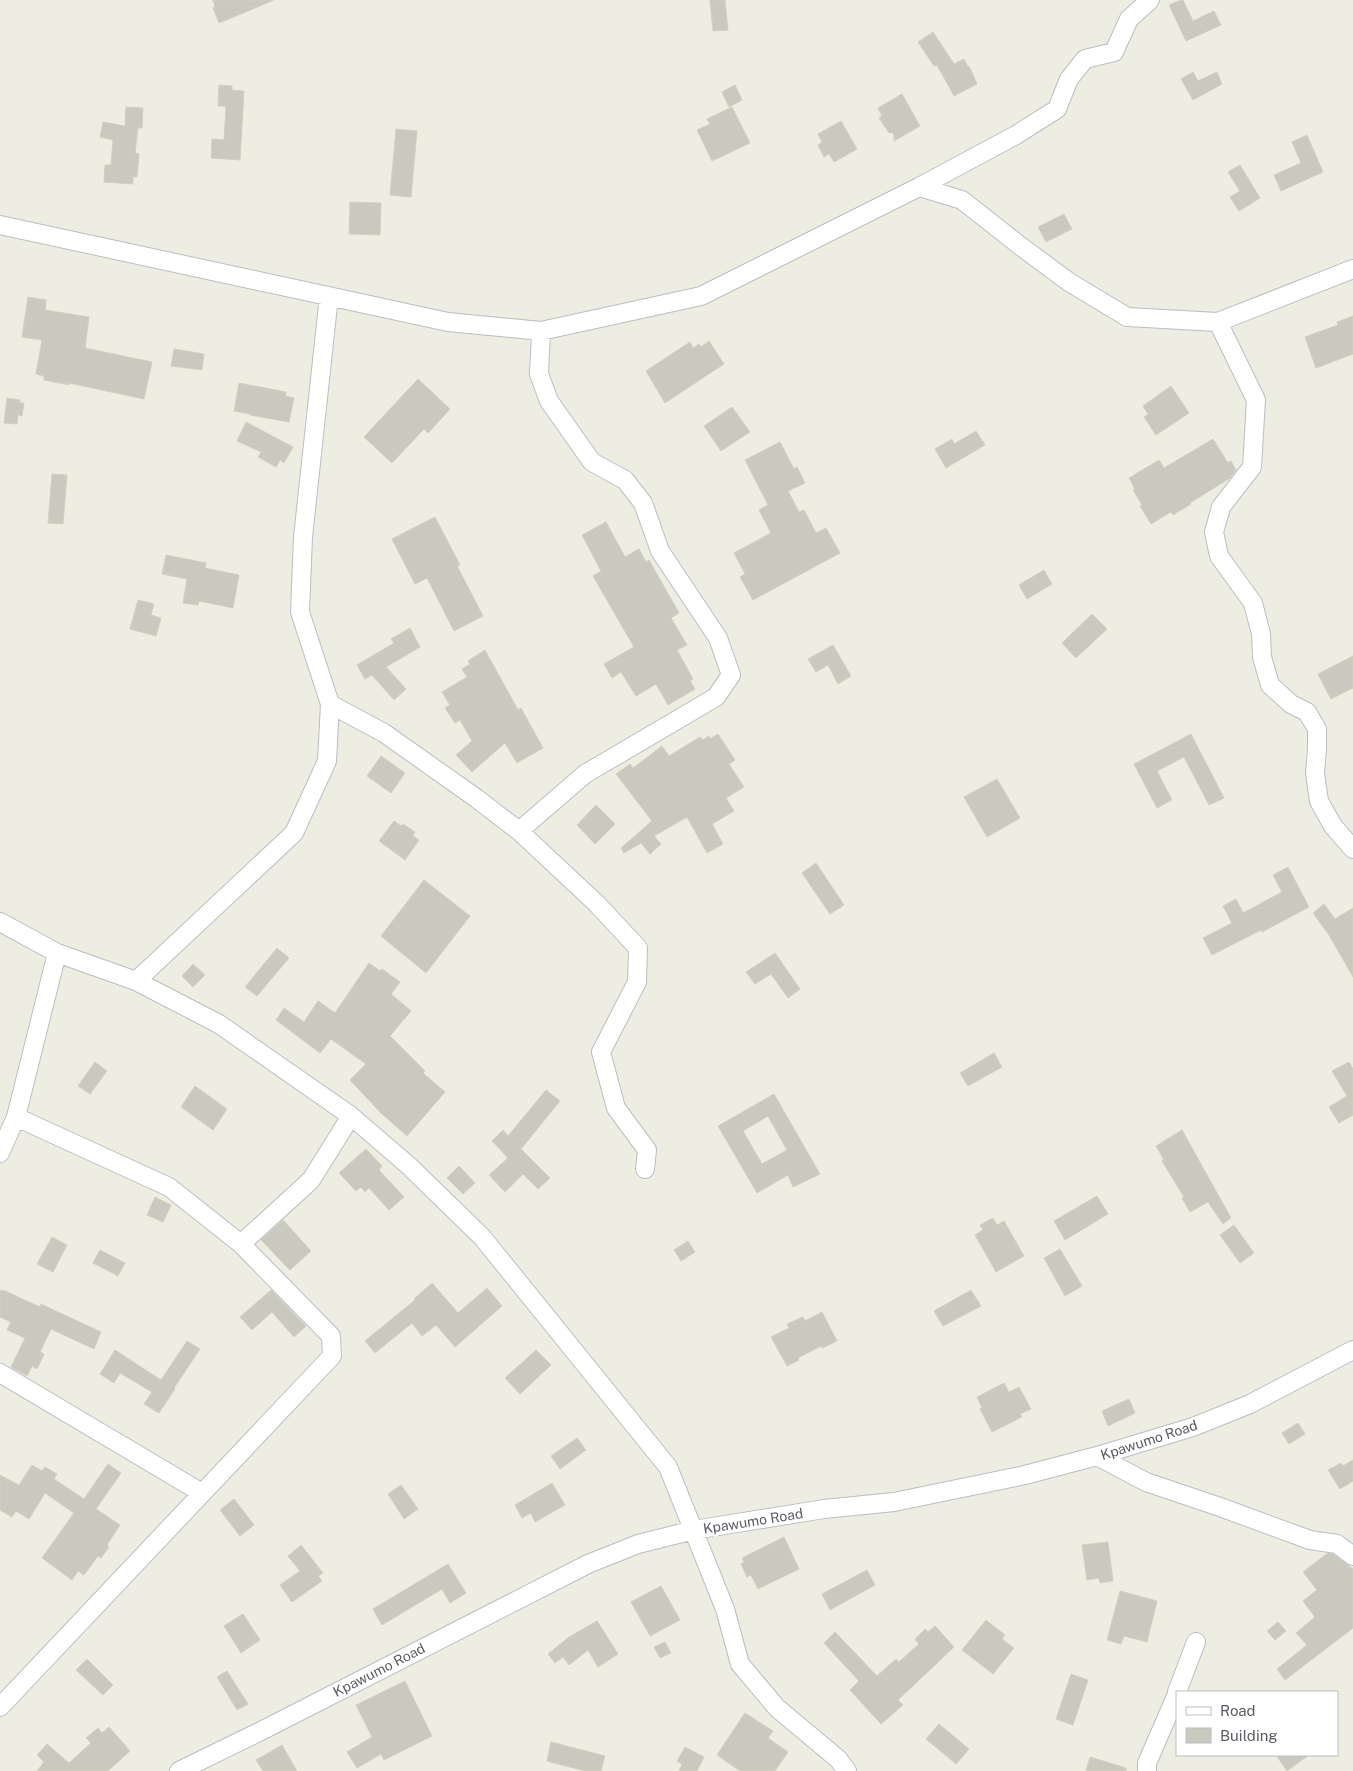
<svg xmlns="http://www.w3.org/2000/svg" width="1353" height="1771" font-family="'Public Sans',sans-serif">
<style>
.building{fill:#cac9c0;stroke:#d2d0bf;fill-rule:evenodd}
.lines{fill:none;stroke-linecap:round;stroke-linejoin:round}
.minor-casing{stroke:#bbbdc3;stroke-width:20}
.minor{stroke:#fff;stroke-width:18}
.labels{text-anchor:middle;dominant-baseline:central;stroke-width:5;stroke-linejoin:round;paint-order:stroke}
.street-label{font-size:14px;fill:#595c63;stroke:#fff}
</style>
<rect width="100%" height="100%" fill="#eeede1"/>
<path class="building" d="M213 0H274L219 23 213 8 215 7Z
M710 0H725L728 30 713 31Z
M1181 0H1183L1193 21 1214 11 1221 25 1186 41 1169 5Z
M933 32 954 64 964 59 968 67 969 66 977 84 954 96 937 65 934 66 918 42Z
M1193 72 1198 81 1217 72 1222 84 1193 100 1181 79Z
M219 85 232 86V90L244 91 240 160 211 158 212 139 224 140 226 106H218Z
M735 85 742 100 729 107 722 92Z
M902 94 920 126 894 141V135L892 132 889 133 879 118 882 116 878 108Z
M126 107 143 108 142 128H138L135 153 139 154 137 177H133V184L104 182 105 165H111L113 140 100 137 103 122 125 126Z
M732 107 750 143 712 161 697 130 710 124 707 119Z
M841 121 857 149 834 162 829 154 824 157 818 145 822 142 818 134Z
M396 129 417 131 411 197 390 195Z
M1307 135 1323 172 1281 191 1274 175 1301 163 1292 142Z
M1240 165 1260 198 1239 211 1230 197 1240 191 1228 172Z
M350 202 381 203 380 235 349 234Z
M1064 214 1072 229 1046 242 1038 227Z
M28 297 46 300 45 310 89 317 85 348 152 362 144 399 69 383V385L44 380V376L36 374 42 340 22 337Z
M1353 316V354L1316 368 1305 337 1338 325 1337 322Z
M709 341 724 364 665 403 646 371 690 342 693 348 699 344 701 347Z
M174 349 204 354 202 370 171 366Z
M418 379 450 409 428 433 424 429 392 463 364 437Z
M239 383 286 392 285 396 294 398 289 422 250 415V414L234 411Z
M1171 386 1189 413 1156 435 1144 417 1148 414 1143 406Z
M7 398 20 400V403H24L22 416 18 415 17 424 4 423Z
M732 407 750 432 721 451 704 426Z
M246 422 293 447 284 463 280 460 276 467 258 457 261 452 237 441Z
M976 431 985 445 946 468 935 449 952 439 954 444Z
M1213 439 1228 463 1231 461 1236 470 1230 478 1190 503 1191 504 1173 515 1171 512 1151 524 1140 506 1142 505 1133 490 1135 489 1129 478 1159 460 1164 468Z
M780 442 794 469 797 467 805 483 788 491 799 512 804 510 816 533 826 528 840 553 753 600 740 577 745 574 734 553 771 533 759 510 768 505 745 460Z
M52 474 67 475 63 524 48 523Z
M435 517 460 565 457 566 483 616 454 631 427 578 415 584 392 539Z
M606 522 625 557 639 549 646 562 649 560 679 613 671 618 687 645 677 650 693 679 690 681 695 689 668 705 656 684 636 696 621 672 612 678 604 664 634 647 593 576 601 571 582 535Z
M166 555 206 563 205 568 239 575 233 608 199 601 198 605 183 603 187 579 162 574Z
M1044 570 1052 584 1027 599 1019 585Z
M138 600 154 604 151 615 161 618 156 636 130 629Z
M1092 614 1107 629 1076 658 1062 643Z
M410 628 420 647 386 667 406 689 394 700 372 675 365 679 357 665 394 643 391 639Z
M833 645 851 676 838 684 828 665 816 672 808 659Z
M485 650 518 710 521 708 543 748 517 763 505 743 472 772 456 755 472 741 460 720 455 723 445 708 450 705 442 692 467 677 462 669 470 664 468 661Z
M1353 656V688L1331 699 1318 674Z
M718 734 735 760 729 764 744 787 726 798 734 811 712 824 723 844 707 853 687 817 654 836 661 844 650 854 641 843 624 853 621 848 652 821 616 774 630 764 633 768 662 746 669 756 700 737 703 740 709 736 710 739Z
M1191 734 1224 798 1209 805 1184 757 1157 771 1172 800 1157 808 1134 764Z
M381 756 405 773 391 793 367 776Z
M997 779 1020 818 987 837 964 797Z
M596 805 615 824 595 844 577 825Z
M394 821 401 826 403 824 415 832 413 836 419 840 405 860 379 841Z
M816 863 844 905 830 914 802 873Z
M1288 867 1309 907 1262 932 1261 930 1212 955 1203 938 1232 923 1223 906 1236 899 1243 913 1282 892 1273 875Z
M424 880 470 916 426 973 381 936Z
M1324 904 1335 919 1353 908V977L1329 935 1313 913Z
M277 948 289 958 257 996 245 987Z
M775 953 800 989 788 998 771 974 755 984 746 972Z
M369 963 380 971 382 969 400 982 391 994 411 1011 390 1036 425 1071 423 1073 445 1092 407 1136 381 1113 350 1080 366 1064 331 1039 320 1053 276 1020 284 1008 304 1022 318 1001 335 1013Z
M193 964 205 975 193 987 182 976Z
M994 1053 1002 1067 968 1086 960 1073Z
M95 1062 107 1071 90 1094 78 1086Z
M1349 1062 1353 1069V1115L1339 1123 1329 1107 1347 1096 1332 1071Z
M195 1086 227 1109 213 1130 181 1107Z
M546 1090 560 1101 521 1149 550 1178 538 1189 523 1174 505 1192 489 1175 508 1158 492 1141 503 1130 508 1136Z
M774 1094 820 1174 793 1187 788 1175 757 1193 718 1126ZM768 1116 787 1150 762 1164 743 1131Z
M1182 1130 1231 1218 1223 1224 1208 1202 1190 1212 1182 1198 1184 1197 1162 1161 1164 1160 1156 1146Z
M366 1149 382 1166 379 1170 404 1197 389 1210 369 1188 365 1192 361 1187 356 1191 339 1173Z
M459 1166 475 1183 463 1194 447 1178Z
M1097 1196 1108 1214 1065 1240 1054 1221Z
M155 1197 171 1205 163 1222 147 1215Z
M993 1218 997 1225 1004 1221 1024 1256 996 1272 975 1235 983 1230 980 1225Z
M283 1220 311 1251 290 1270 261 1240Z
M1234 1225 1254 1253 1240 1263 1220 1235Z
M52 1237 67 1245 53 1272 37 1264Z
M688 1241 695 1252 681 1261 674 1250Z
M1060 1249 1082 1286 1065 1296 1044 1258Z
M100 1250 125 1263 118 1276 93 1263Z
M432 1283 458 1313 487 1288 502 1306 455 1347 436 1325 422 1336 412 1323 375 1353 365 1341 415 1300 414 1299Z
M0 1290 3 1291V1290L40 1307 41 1304 101 1332 94 1349 51 1329 40 1352 44 1354 37 1369 32 1366 27 1376 11 1367 25 1338 7 1330 11 1322 0 1317Z
M271 1290 306 1326 294 1337 272 1312 252 1330 240 1317Z
M971 1290 981 1306 943 1326 934 1311Z
M822 1312 837 1341 822 1348 821 1346 798 1358 799 1360 787 1366 771 1337 789 1328 787 1324 803 1317 805 1321Z
M187 1341 200 1349 174 1388 175 1389 159 1413 144 1404 152 1392 120 1373 114 1383 100 1374 115 1350 161 1380Z
M536 1350 551 1365 520 1394 505 1378Z
M1004 1383 1009 1392 1019 1387 1031 1409 1020 1414 1022 1417 992 1432 980 1409 982 1408 977 1397Z
M1129 1399 1135 1413 1108 1426 1102 1411Z
M1298 1423 1305 1434 1289 1444 1282 1433Z
M577 1438 586 1450 560 1469 551 1456Z
M1353 1460V1481L1340 1489 1328 1470 1341 1463 1343 1466Z
M108 1464 121 1473 96 1509 120 1525 107 1545 109 1547 101 1558 98 1556 84 1575 78 1571 72 1580 42 1558 74 1513 45 1493 29 1519 16 1511 12 1517 0 1510V1475L19 1485 32 1465 42 1471 45 1467 57 1474 54 1479 84 1499Z
M552 1483 565 1505 535 1522 531 1513 522 1518 515 1505Z
M401 1485 418 1509 404 1519 388 1494Z
M234 1499 254 1525 240 1536 220 1510Z
M784 1537 799 1569 758 1589 751 1575 747 1577 741 1564 744 1562 742 1558Z
M1108 1542 1113 1581 1100 1583 1099 1578 1087 1580 1082 1545Z
M301 1545 323 1573 318 1576 322 1581 292 1602 280 1585 300 1571 288 1556Z
M1328 1553 1333 1554 1353 1569V1628L1285 1680 1277 1669 1307 1645 1296 1633 1315 1617 1303 1601 1317 1590 1303 1572Z
M448 1564 466 1593 450 1603 442 1589 382 1625 373 1609Z
M867 1570 875 1585 830 1610 822 1594Z
M661 1586 680 1620 650 1636 631 1602Z
M1120 1591 1157 1601 1147 1642 1124 1636 1121 1644 1107 1640Z
M243 1614 260 1640 241 1653 224 1626Z
M986 1620 1005 1635 1002 1639 1014 1648 993 1674 962 1650Z
M597 1621 618 1654 598 1667 588 1650 569 1665 563 1657 555 1663 548 1654 569 1637Z
M1278 1622 1286 1631 1275 1640 1267 1631Z
M935 1626 954 1647 898 1700 903 1705 881 1724 850 1690 859 1681 824 1643 835 1632 877 1676 896 1659 899 1662 919 1644 915 1639 925 1629 928 1632Z
M665 1642 671 1653 660 1658 654 1647Z
M87 1659 113 1685 103 1695 76 1670Z
M227 1671 248 1704 237 1710 217 1677Z
M1071 1674 1088 1680 1073 1725 1056 1719Z
M405 1681 432 1736 384 1760 381 1754 357 1768 347 1752 372 1737 356 1705Z
M745 1713 773 1731 768 1738 788 1752 775 1771H740L717 1755Z
M939 1724 969 1749 956 1764 926 1739Z
M109 1727 130 1751 108 1771H37L44 1762 37 1755 47 1744 69 1763 91 1743 86 1738 98 1728 102 1733Z
M551 1742 605 1756 601 1771H585L547 1761Z
M282 1745 297 1771H263L256 1760Z
M685 1747 704 1757 697 1771H679L682 1764 677 1761Z
M1276 1755H1309L1287 1771Z
M1090 1757 1126 1768V1771H1086Z"/>
<g class="lines">
<g class="minor-casing">
<path id="minor" d="M919 187 962 200 1019 245 1069 282 1127 317 1218 322 1353 269
M0 225 448 322 541 331 701 296 919 187 1016 135 1057 109 1069 79 1085 59 1114 52 1129 19 1150 0
M1218 322 1256 400 1252 467 1221 507 1214 532 1219 556 1253 603 1261 634 1262 657 1270 685 1291 704 1307 712 1317 729V749L1315 773 1319 801 1333 826 1353 849
M330 704 384 733 476 798 519 831 597 904 638 948 637 982 601 1052 616 1108 647 1150 645 1169
M519 831 585 774 716 697 731 675 718 638 660 551 643 503 625 480 592 462 549 401 539 374 541 331
M0 922 57 953 136 981 219 1024 351 1116 408 1165 482 1237 668 1467 725 1609 740 1664 777 1708 838 1759 847 1771
M136 981 294 833 327 761 330 704 300 612 303 537 329 296
M0 1153 16 1117 57 953
M241 1244 311 1180 351 1116
M0 1373 202 1493
M1097 1456 1146 1482 1220 1507 1310 1540 1337 1544 1353 1556
M1177 1692 1196 1642
M0 1707 332 1356 331 1336 241 1244 169 1187 16 1117
M179 1771 263 1730 588 1564 638 1544 694 1530 824 1509 894 1502 1025 1475 1097 1456 1193 1427 1250 1404 1353 1350
M1147 1771V1763L1177 1694"/>
</g>
<use href="#minor" class="minor"/>
</g>
<g class="labels">
<g class="street-label">
<text transform="translate(1149 1440) rotate(-18)">Kpawumo Road</text>
<text transform="translate(753 1521) rotate(-9)">Kpawumo Road</text>
<text transform="translate(379 1670) rotate(-27)">Kpawumo Road</text>
</g>
</g>
<rect x="1176" y="1691" width="162" height="65" fill="#ffffff" stroke="#bdbec1"/>
<rect x="1186" y="1707" width="25" height="8" fill="#ffffff" stroke="#bdbec1"/>
<text x="1220" y="1716" font-size="15" fill="#595c63">Road</text>
<rect x="1186" y="1728" width="25" height="15" fill="#cac9c0" stroke="#bdbec1"/>
<text x="1220" y="1741" font-size="15" fill="#595c63">Building</text>
</svg>
